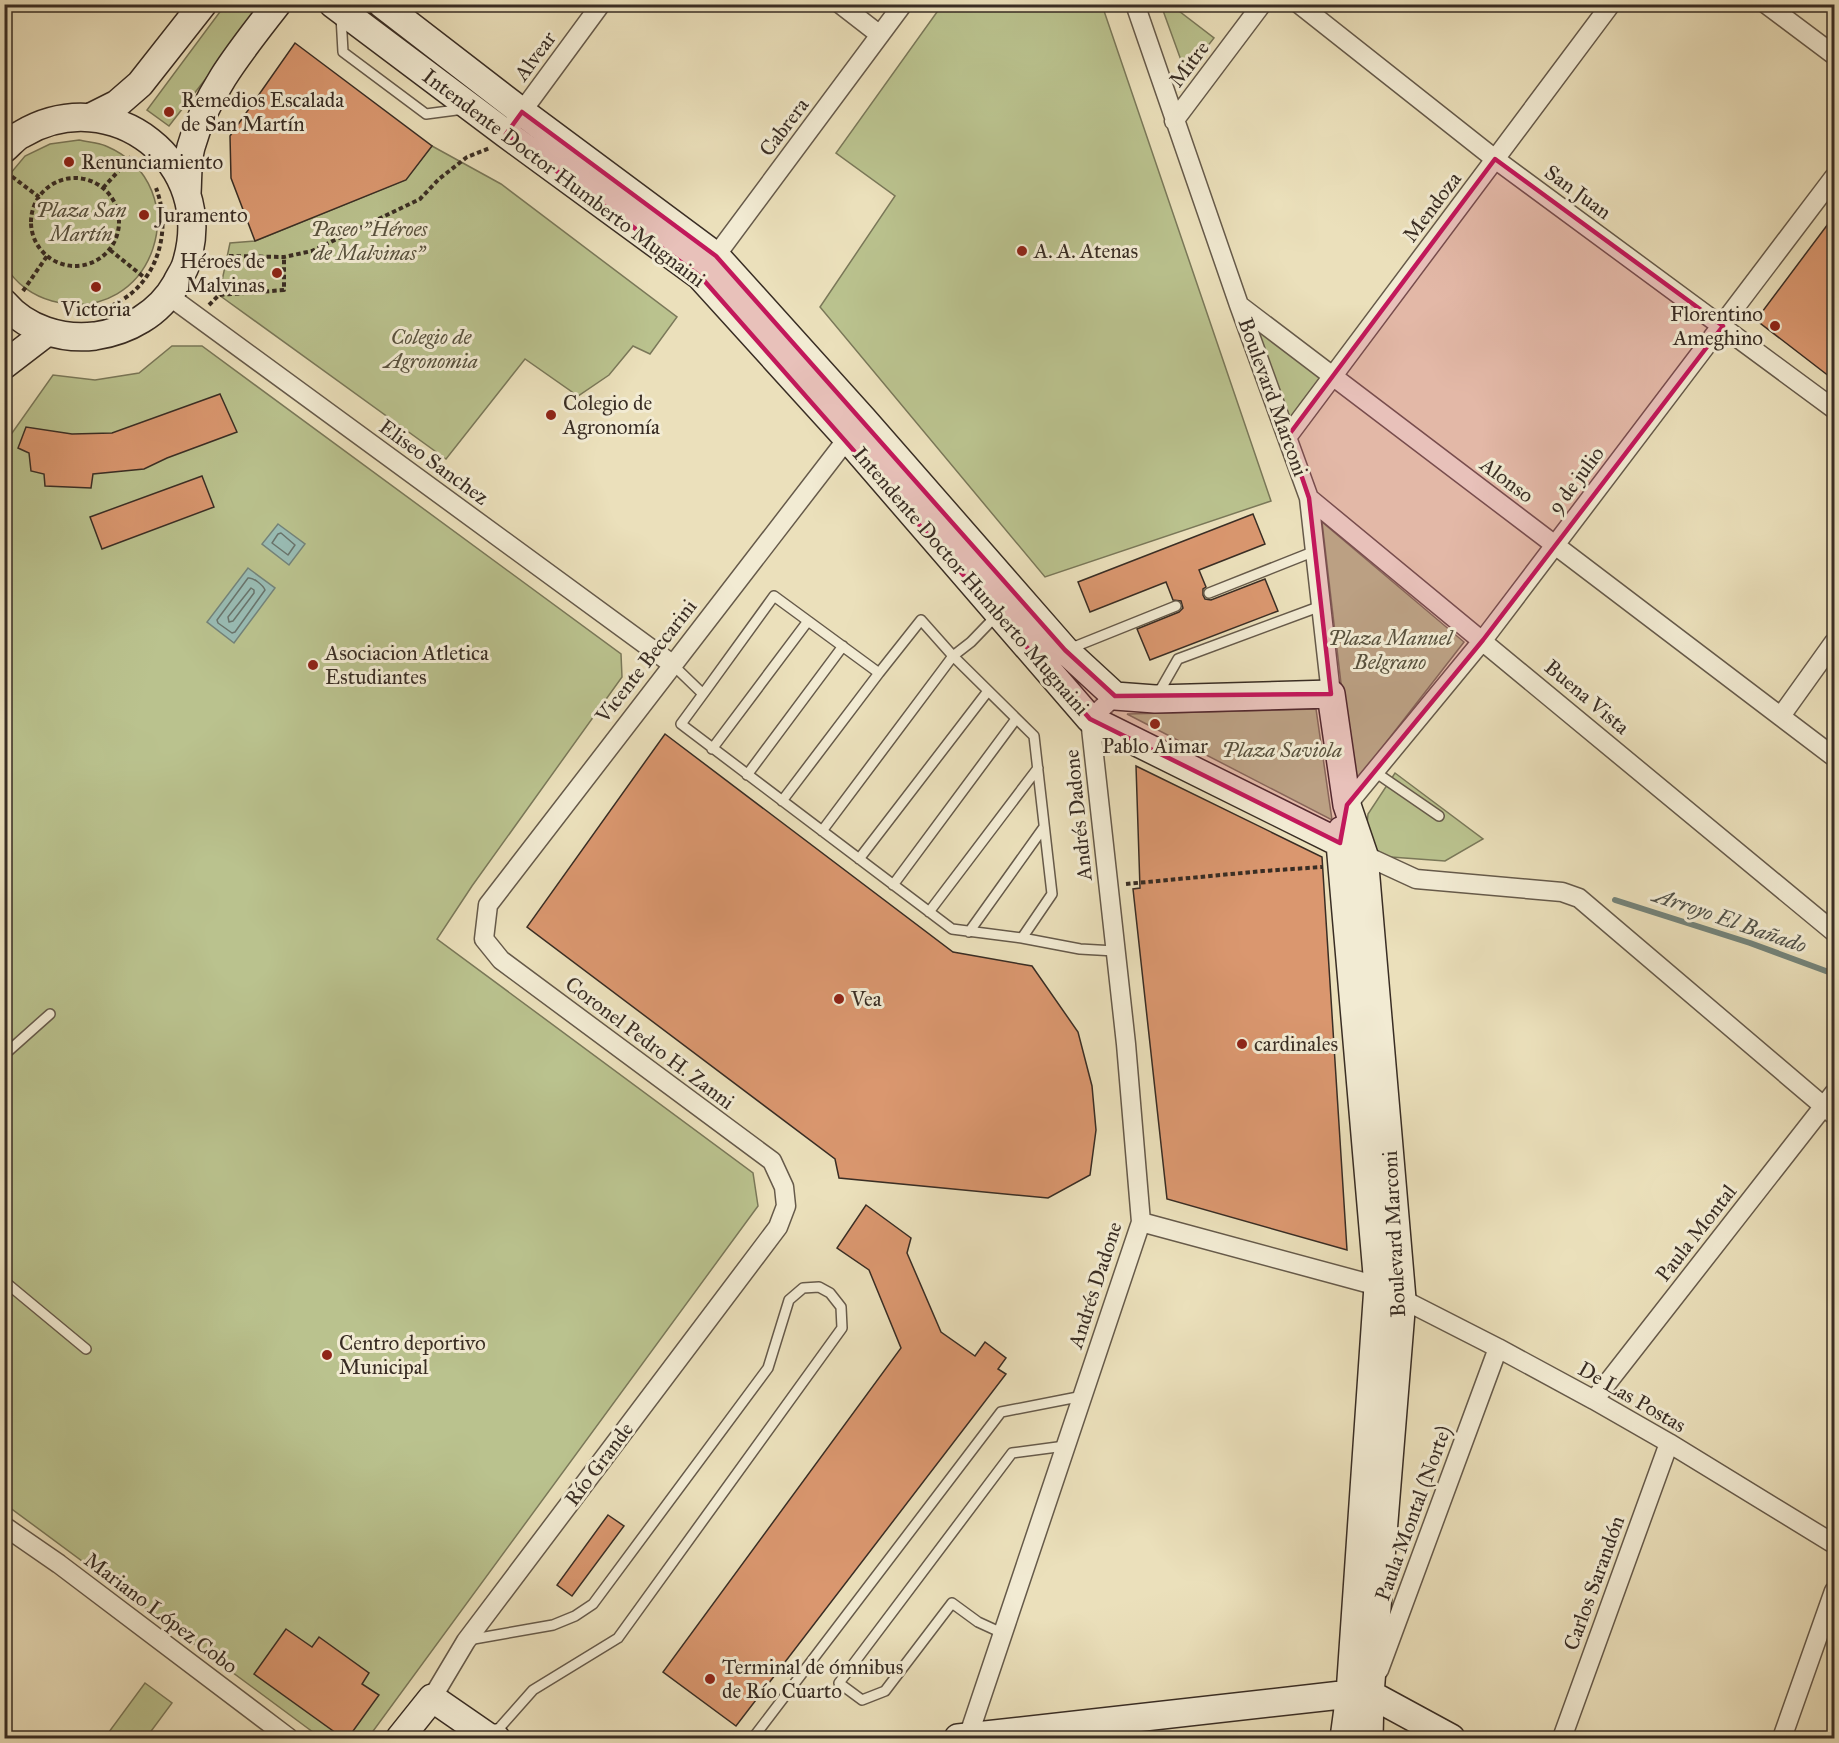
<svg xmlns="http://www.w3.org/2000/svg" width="1839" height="1743" font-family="'IM FELL Great Primer',serif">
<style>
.green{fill:#bac28e;stroke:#7a7859;stroke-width:1.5}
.water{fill:#99bcb4;stroke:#73837a;stroke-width:1.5}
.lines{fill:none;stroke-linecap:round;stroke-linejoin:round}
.shore{stroke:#69746c;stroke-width:1.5}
.stream{stroke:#73837a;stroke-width:6}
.building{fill:#da976f;stroke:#392d24;stroke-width:1.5}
.lane-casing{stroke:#665a4a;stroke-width:12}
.street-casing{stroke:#665a4a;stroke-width:21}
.secondary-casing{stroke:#392d24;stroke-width:30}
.path{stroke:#392d24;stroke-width:4;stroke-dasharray:4.5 3;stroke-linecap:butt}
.lane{stroke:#f2ebd3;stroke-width:9}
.street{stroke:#f2ebd3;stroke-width:18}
.secondary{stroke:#f2ebd3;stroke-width:27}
.marked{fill:#c2185b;fill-opacity:0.2;stroke:#c2185b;stroke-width:4.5;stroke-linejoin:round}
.poi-dot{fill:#8f2418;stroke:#f2ebd3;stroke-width:2}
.labels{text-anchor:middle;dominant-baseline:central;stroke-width:6;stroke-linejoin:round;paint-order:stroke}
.street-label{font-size:21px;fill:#392d24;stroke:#f2ebd3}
.poi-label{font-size:21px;fill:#392d24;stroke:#f2ebd3;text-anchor:start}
.park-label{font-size:21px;font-style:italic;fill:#59523e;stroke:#f2ebd3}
.water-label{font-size:22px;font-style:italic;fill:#515148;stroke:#f2ebd3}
</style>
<rect width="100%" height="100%" fill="#ebe0bb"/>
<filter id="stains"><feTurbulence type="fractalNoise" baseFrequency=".00333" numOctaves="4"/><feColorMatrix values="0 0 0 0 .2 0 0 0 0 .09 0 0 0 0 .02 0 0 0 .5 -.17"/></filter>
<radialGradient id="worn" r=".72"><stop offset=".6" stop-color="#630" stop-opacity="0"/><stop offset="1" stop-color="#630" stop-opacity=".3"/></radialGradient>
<path class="green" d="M225 5H263L169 126 147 110Z
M942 5H1102L1271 501 1045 577 820 307 895 196 836 153Z
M1161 5H1171L1214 38 1186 74Z
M79 140C87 142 98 142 106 146 200 186 155 328 52 301 34 296 15 284 6 266 2 258 4 194 5 180L25 156 50 144Z
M432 146 501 184 677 317 650 354 633 346 609 375 578 396 525 359 446 459 219 295 230 243 255 241 405 180Z
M1253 321 1322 377 1290 422Z
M172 346H202L621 654 622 677 472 886 437 939 753 1173 758 1206 368 1738H321L5 1504V443L53 375 95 380 139 373Z
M1322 522 1464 642 1353 785Z
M1316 709 1332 820 1127 714Z
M1395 773 1483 839 1445 861 1364 855 1368 814Z
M145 1683 172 1703 146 1738H109L106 1736Z"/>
<path class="water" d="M278 524 305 544 289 565 262 544Z
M248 568 275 588 234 643 207 622Z"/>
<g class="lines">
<path class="shore" d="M281 533 295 545 288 555 272 543 278 534Z
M248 578C253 577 263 585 265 590L235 632 232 633 218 623 217 620Z
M251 588 254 590V593L233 621 229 622 228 617Z"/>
<path class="stream" d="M1615 900 1750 943 1834 974"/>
</g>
<path class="building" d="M295 43 432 146 406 180 255 241 231 178 230 136Z
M1834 216V380L1756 320Z
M220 394 237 432 167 458 144 469 93 474 91 488 45 486 44 474 31 471 29 453 18 448 26 427 72 434 112 433Z
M202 476 214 507 102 549 90 517Z
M1253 514 1265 544 1199 570 1206 587 1203 589V595L1205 599 1211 600 1265 579 1278 611 1150 660 1137 629 1179 612 1183 608 1181 601 1173 600 1166 582 1090 612 1078 582Z
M665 734 953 952 1032 966 1078 1032 1092 1086 1096 1130 1090 1175 1048 1198 839 1178 835 1159 527 927Z
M1136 766 1322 857 1347 1250 1167 1199 1133 889 1140 888Z
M866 1205 911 1238 907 1253 941 1332 975 1356 985 1342 1006 1358 998 1369 1006 1374 736 1726 663 1672 901 1348 869 1270 837 1248Z
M608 1515 624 1526 572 1596 557 1585Z
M286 1629 312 1647 319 1637 369 1673 362 1684 379 1695 348 1738H343L254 1674Z"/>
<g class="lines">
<g class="lane-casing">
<path id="lane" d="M341 16 343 52 426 114 464 109
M1209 593 1315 551
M1069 649 1176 606
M672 664 703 694 681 724 952 929 1022 938 1080 949 1115 951
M703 694 774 596 879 673 921 620 953 656 1034 736 1052 894 1022 938
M1158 694 1178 659 1321 606
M712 749 808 621
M1375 772 1439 816
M747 775 843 646
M782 801 879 673
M822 831 953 656 971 642 997 615
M859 859 988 691
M893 885 1016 719
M929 912 1038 768
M969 932 1044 827
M4 1055 50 1014
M4 1281 86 1349
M1002 1633 978 1622 952 1603 885 1691 862 1700 839 1683 1012 1453 1065 1446
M468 1640 553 1625 575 1616 593 1604 768 1368 789 1300 803 1288 819 1287 830 1293 841 1307 842 1328 618 1638 533 1690 494 1734
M753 1738 1001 1412 1083 1396"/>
</g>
<g class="street-casing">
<path id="street" d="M840 4 880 35
M1135 4 1239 305 1309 498 1331 694
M1299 4 1495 159 1834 409
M1766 4 1834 55
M515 121 601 4
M1174 121 1262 4
M709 265 903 4
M169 296 672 664
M1239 305 1834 757
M1288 436 1611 4
M1309 498 1834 932
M1781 716 1834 642
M1347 805 1483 640 1834 177
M1364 855 1416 879 1562 892 1579 898 1834 1115
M1141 1222 1378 1286
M1402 1299 1498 1348 1594 1400 1669 1443 1834 1544
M1594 1400 1834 1093
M4 1526 59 1564 289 1738
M1379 1670 1498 1348
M432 1698 466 1641 778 1227 786 1206 784 1187 772 1161 501 960 484 939 488 905 854 430
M968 1737 1141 1222 1126 1044 1090 719 1115 696
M1562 1738 1669 1443
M1782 1738 1834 1591"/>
</g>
<g class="secondary-casing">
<path id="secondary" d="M333 4 506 134 700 276 847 438 1090 719 1364 855
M382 4 522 112 716 256 863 419 1065 650 1115 696 1155 699 1331 694 1347 805 1364 855 1402 1299 1370 1694 1369 1738
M91 117 117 104 140 84 203 4
M4 149C10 144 15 137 22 134 112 81 218 163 186 264 184 271 179 277 176 284 159 314 128 331 95 336 62 340 26 329 4 303
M187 193C188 178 187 161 191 147 206 92 243 48 277 4
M4 365 47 332
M1342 830 1340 843 1378 1286 1350 1694 1344 1738
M400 1738 432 1698 490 1738H496
M958 1738 1350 1694H1370L1451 1738"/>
</g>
<path class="path" d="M6 172 39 197
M31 222a44 44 0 1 1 88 0a44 44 0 1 1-88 0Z
M103 188 132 156
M110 250 145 278
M229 256 284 257 312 251 420 199 439 179 467 157 490 148
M23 291 47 256
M209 305 219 295 284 290V257
M82 312C146 309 177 243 156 188
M1126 884 1263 871 1322 867"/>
<use href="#lane" class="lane"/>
<use href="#street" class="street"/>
<use href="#secondary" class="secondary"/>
</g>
<path class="marked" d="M522 112 716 256 1065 650 1115 696 1331 694 1309 498 1288 436 1495 159 1723 326 1483 640 1347 805 1340 843 1090 719 700 276 506 134Z"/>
<g class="poi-dot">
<circle cx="169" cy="112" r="6"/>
<circle cx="69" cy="162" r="6"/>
<circle cx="144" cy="215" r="6"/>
<circle cx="1022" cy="251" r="6"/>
<circle cx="277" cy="273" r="6"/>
<circle cx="96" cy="287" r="6"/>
<circle cx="1775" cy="326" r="6"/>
<circle cx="551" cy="415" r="6"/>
<circle cx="313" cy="665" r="6"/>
<circle cx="1155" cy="724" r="6"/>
<circle cx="839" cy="999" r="6"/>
<circle cx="1242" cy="1044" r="6"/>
<circle cx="327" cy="1355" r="6"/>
<circle cx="710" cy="1679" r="6"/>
</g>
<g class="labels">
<g class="street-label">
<text transform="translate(535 56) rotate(-54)">Alvear</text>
<text transform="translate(1189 64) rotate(-53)">Mitre</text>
<text transform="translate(784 127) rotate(-53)">Cabrera</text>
<text transform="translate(564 178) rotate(37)">Intendente Doctor Humberto Mugnaini</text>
<text transform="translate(1578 192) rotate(36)">San Juan</text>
<text transform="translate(1432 207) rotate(-53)">Mendoza</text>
<text transform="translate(1273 397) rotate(70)">Boulevard Marconi</text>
<text transform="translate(434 462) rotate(36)">Eliseo Sanchez</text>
<text transform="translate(1507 480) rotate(37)">Alonso</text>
<text transform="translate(1576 480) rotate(-53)">9 de julio</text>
<text transform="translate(971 581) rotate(49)">Intendente Doctor Humberto Mugnaini</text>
<text transform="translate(646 661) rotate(-52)">Vicente Beccarini</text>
<text transform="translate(1587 697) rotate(40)">Buena Vista</text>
<text transform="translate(1078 815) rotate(-96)">Andrés Dadone</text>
<text transform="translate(650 1043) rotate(37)">Coronel Pedro H. Zanni</text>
<text transform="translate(1696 1233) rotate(-52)">Paula Montal</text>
<text transform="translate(1394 1234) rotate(-93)">Boulevard Marconi</text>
<text transform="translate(1095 1285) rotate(-72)">Andrés Dadone</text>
<text transform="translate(1632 1397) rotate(30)">De Las Postas</text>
<text transform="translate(599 1464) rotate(-53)">Río Grande</text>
<text transform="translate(1413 1513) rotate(-70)">Paula Montal (Norte)</text>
<text transform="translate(1594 1583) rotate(-70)">Carlos Sarandón</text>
<text transform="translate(161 1613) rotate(37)">Mariano López Cobo</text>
</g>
<g class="poi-label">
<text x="181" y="100">Remedios Escalada<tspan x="181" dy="24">de San Martín</tspan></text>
<text x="81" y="162">Renunciamiento</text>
<text x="156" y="215">Juramento</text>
<text x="1034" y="251">A. A. Atenas</text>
<text x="265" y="261" text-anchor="end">Héroes de<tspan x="265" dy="24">Malvinas</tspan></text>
<text x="96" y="309" text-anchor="middle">Victoria</text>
<text x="1763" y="314" text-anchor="end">Florentino<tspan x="1763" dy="24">Ameghino</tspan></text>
<text x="563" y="403">Colegio de<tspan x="563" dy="24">Agronomía</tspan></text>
<text x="325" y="653">Asociacion Atletica<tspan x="325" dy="24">Estudiantes</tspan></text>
<text x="1155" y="746" text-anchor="middle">Pablo Aimar</text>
<text x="851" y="999">Vea</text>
<text x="1254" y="1044">cardinales</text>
<text x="339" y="1343">Centro deportivo<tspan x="339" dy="24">Municipal</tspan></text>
<text x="722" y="1667">Terminal de ómnibus<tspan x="722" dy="24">de Río Cuarto</tspan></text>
</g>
<g class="park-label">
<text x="81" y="210">Plaza San<tspan x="81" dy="24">Martín</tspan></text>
<text x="369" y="229">Paseo "Héroes<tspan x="369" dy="24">de Malvinas"</tspan></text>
<text x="431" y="337">Colegio de<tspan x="431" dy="24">Agronomia</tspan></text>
<text x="1390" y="638">Plaza Manuel<tspan x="1390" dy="24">Belgrano</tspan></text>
<text x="1282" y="750">Plaza Saviola</text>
</g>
<g class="water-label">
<text transform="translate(1730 920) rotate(19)">Arroyo El Bañado</text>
</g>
</g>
<rect width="1839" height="1743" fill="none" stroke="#ebe0bb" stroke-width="24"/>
<rect x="6" y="6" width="1827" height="1731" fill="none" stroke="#392d24" stroke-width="3"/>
<rect x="12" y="12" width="1815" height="1719" fill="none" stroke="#392d24" stroke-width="1.5"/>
<rect width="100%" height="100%" filter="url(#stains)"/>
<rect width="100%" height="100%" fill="url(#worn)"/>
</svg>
